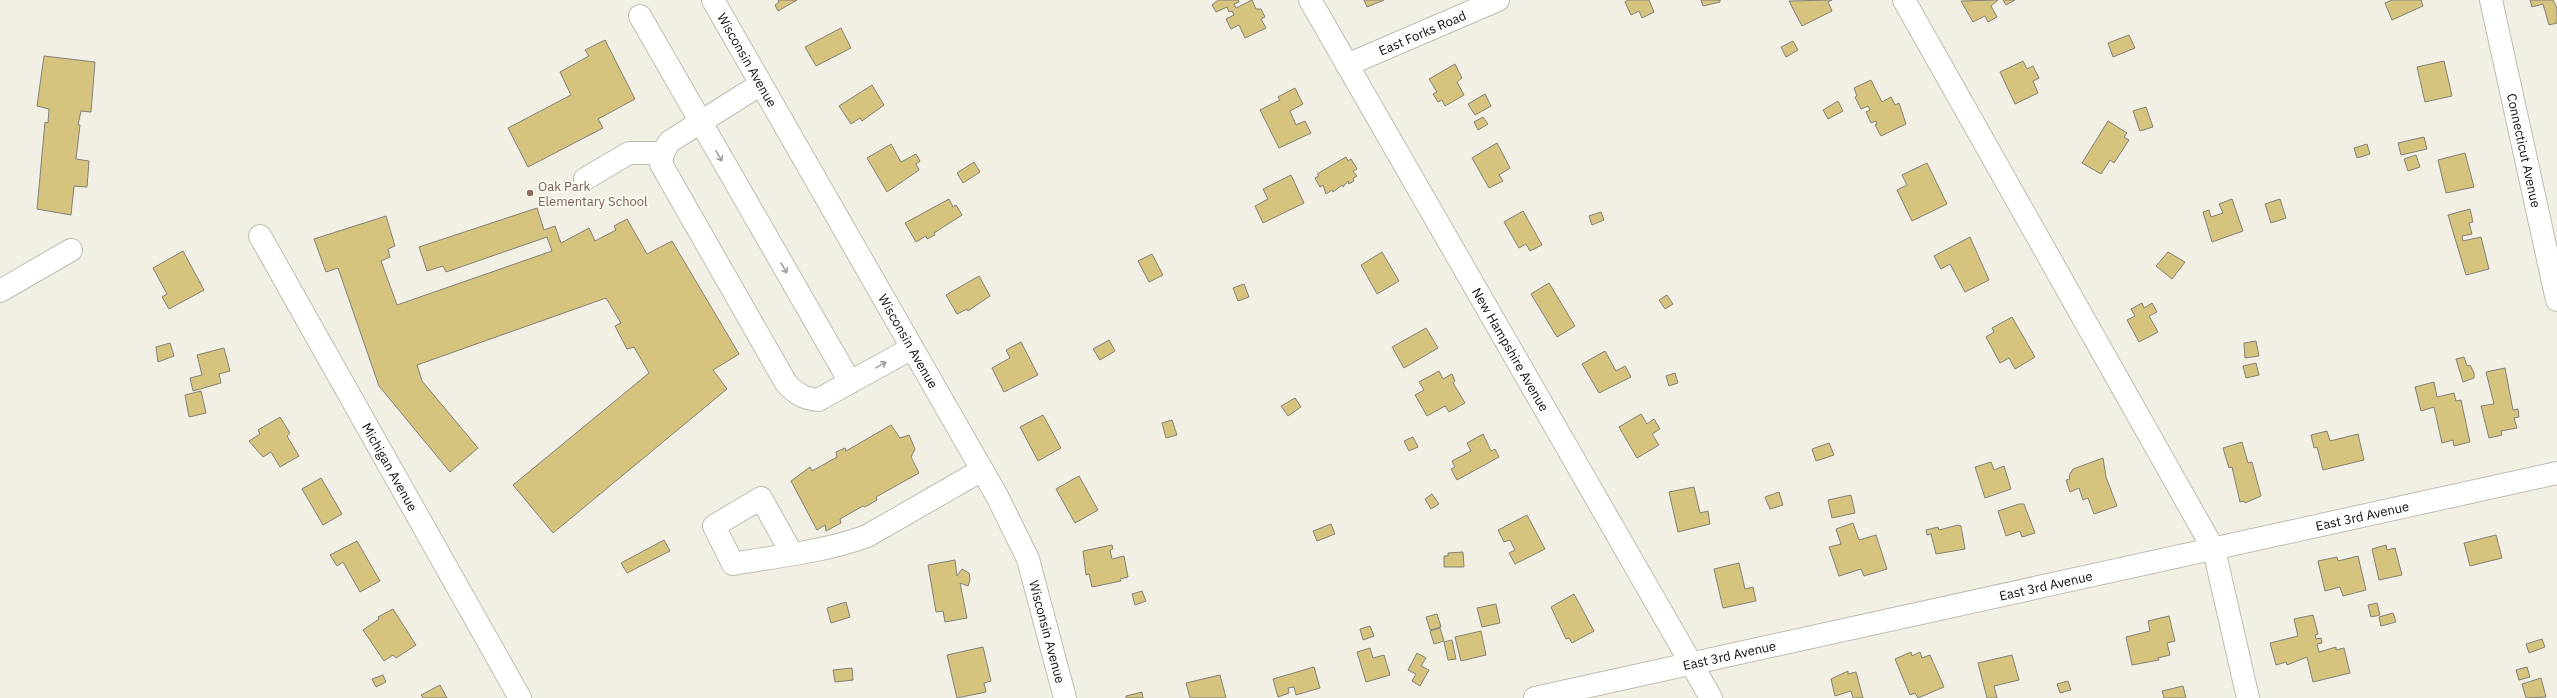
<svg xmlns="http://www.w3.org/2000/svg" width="2557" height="698" font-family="'IBM Plex Sans',sans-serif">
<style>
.building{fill:#d5c37e;stroke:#848278}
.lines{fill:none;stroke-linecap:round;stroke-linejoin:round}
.minor-casing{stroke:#bfbcb2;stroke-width:24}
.minor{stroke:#fff;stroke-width:22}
.oneway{stroke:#9e9e9d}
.education-dot{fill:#8d6e63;stroke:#fffcf1;stroke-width:1.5}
.labels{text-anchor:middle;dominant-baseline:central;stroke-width:3.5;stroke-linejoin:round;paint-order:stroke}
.street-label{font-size:13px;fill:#0d0c09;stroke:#fffcf1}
.education-label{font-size:13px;fill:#785e54;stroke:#fffcf1;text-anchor:start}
</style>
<rect width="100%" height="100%" fill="#f2efe4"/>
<path class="building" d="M778 0H797L778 11 775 5 779 2Z
M1218 0H1238L1239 2 1234 4 1236 8 1252 0 1256 9H1261L1265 17 1261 19 1266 28 1245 38 1239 25 1231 29 1226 19 1234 15 1232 11 1229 12 1227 7 1216 12 1212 5Z
M1364 0H1384L1367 7Z
M1628 0H1649L1654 12 1642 18 1639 11 1631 15 1625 2Z
M1701 0H1720V2L1703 6Z
M1832 0 1828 2 1832 11 1802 26 1789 1Z
M1998 0 1991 6 1997 17 1988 22 1985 16 1973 22 1961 1Z
M2003 0H2015L2006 5Z
M2392 0H2421L2423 6 2392 20 2385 3Z
M2530 0H2553L2557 8V23L2549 25 2543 4 2532 7Z
M841 28 851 48 816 66 805 47Z
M2129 35 2135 48 2113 57 2108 43Z
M605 40 635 99 598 119 603 128 528 167 508 128 571 95 560 72 589 56 585 50Z
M1793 41 1798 50 1786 57 1781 47Z
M44 56 95 62 91 112 81 111 78 125H80L76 159 89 161 87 187 74 186 71 215 37 209 45 122 48 123 49 109 37 106Z
M2023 61 2027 69 2033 66 2039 78 2033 81 2038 93 2015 104 2000 72Z
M2444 61 2452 96 2425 102 2417 67Z
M1455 64 1462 78 1457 82 1464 95 1445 106 1442 100 1438 102 1433 94 1437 92 1429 79Z
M1871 80 1882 102 1891 97 1895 105 1899 103 1906 124 1881 136 1875 125 1877 124 1876 121 1871 123 1866 112 1870 110 1868 106 1861 109 1855 97 1857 96 1854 88Z
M872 85 884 105 862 121 860 118 851 124 839 106Z
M1295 88 1303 104 1290 111 1296 125 1305 121 1311 133 1279 148 1260 110 1280 100 1278 97Z
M1485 94 1491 106 1475 115 1468 104Z
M1838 101 1843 111 1828 119 1823 110Z
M2146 107 2153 127 2140 131 2133 111Z
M1483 117 1488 124 1478 130 1474 122Z
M2108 121 2127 133 2124 137 2129 140 2114 163 2110 160 2101 174 2082 163Z
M2424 137 2427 149 2401 155 2398 143Z
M1497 143 1510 168 1499 175 1503 181 1489 188 1472 158Z
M891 144 901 162 916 154 920 161 916 164 919 170 887 192 867 158Z
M2367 144 2370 154 2357 158 2354 148Z
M2465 153 2474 187 2446 193 2438 160Z
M2416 155 2420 167 2408 171 2404 159Z
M1346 157 1348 161 1351 159 1357 169 1353 171 1357 176 1353 178 1354 181 1349 184 1348 181 1343 187 1342 185 1333 192 1332 190 1326 194 1323 185 1320 187 1315 178 1319 176 1317 174Z
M974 162 980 172 963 183 957 173Z
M1927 163 1947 204 1912 221 1897 190 1907 185 1902 175Z
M1291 175 1304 203 1263 223 1255 206 1268 199 1263 189Z
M949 199 953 207 956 205 962 215 934 233 935 235 927 239 926 236 916 242 905 223Z
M2232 199 2243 231 2212 242 2203 212 2209 210 2211 217 2223 213 2219 204Z
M2280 199 2286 218 2271 223 2265 204Z
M537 208 544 230 555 226 561 243 589 228 595 241 616 230 614 226 627 219 647 254 672 241 739 354 713 370 727 389 553 533 513 485 649 373 634 347 627 349 615 326 621 323 606 298 417 365 422 381 478 448 450 472 379 386 338 268 326 272 314 239 386 216 395 246 388 249 390 257 381 261 397 305 552 251 547 237 446 272 443 266 427 271 419 247Z
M2470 209 2473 222 2469 223 2472 234 2462 236 2463 241 2481 237 2489 269 2466 275 2448 215Z
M1523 211 1542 245 1530 251 1526 244 1519 248 1504 222Z
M1601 212 1604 220 1592 225 1589 216Z
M1970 237 1989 280 1965 292 1950 264 1941 269 1934 256Z
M183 251 204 290 169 309 162 297 167 294 153 268Z
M1382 252 1399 281 1377 294 1361 265Z
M2168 252 2185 262 2172 279 2156 266Z
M1152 254 1163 275 1149 282 1138 261Z
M979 276 990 296 968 311 967 309 957 314 946 295Z
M1549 283 1575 326 1557 337 1531 294Z
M1244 284 1249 297 1238 301 1233 288Z
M1667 295 1673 304 1665 309 1659 300Z
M2142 303 2144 308 2152 303 2157 312 2149 316 2158 332 2139 342 2127 320 2135 316 2131 309Z
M2012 317 2035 357 2015 369 2009 358 2000 363 1986 337 1994 332 1992 328Z
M1426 328 1438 348 1404 368 1392 347Z
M1109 340 1115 351 1100 360 1093 349Z
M2256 341 2259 356 2245 358 2244 343Z
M1021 342 1038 375 1004 392 992 368 1010 358 1006 350Z
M170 343 174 356 158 362 156 347Z
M224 348 230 371 219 374 221 383 193 391 190 378 202 375 197 355Z
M1605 351 1616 371 1625 366 1631 377 1599 393 1582 364Z
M2464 357 2467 366 2470 365 2474 373V378L2463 382 2456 359Z
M2256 363 2259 375 2246 378 2243 366Z
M2505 368 2513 410 2518 409 2519 417 2514 418 2517 428 2501 431 2502 435 2489 438 2481 406 2494 404 2486 372Z
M1439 371 1443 379 1452 374 1455 381 1453 383 1465 403 1449 412 1445 406 1427 416 1415 395 1424 390 1419 382Z
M1675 373 1678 383 1669 386 1666 376Z
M2434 382 2437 397 2454 393 2456 401 2461 400 2470 442 2454 446 2453 440 2442 443 2434 407 2421 411 2415 387Z
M201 391 206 413 189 417 185 395Z
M1295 398 1301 407 1288 416 1281 406Z
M1641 414 1647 424 1654 419 1660 429 1652 434 1659 445 1637 458 1619 427Z
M1043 415 1061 448 1038 461 1020 427Z
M280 417 290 433 287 436 299 456 280 467 271 452 263 457 249 441 260 434 258 430Z
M1172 420 1177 435 1166 438 1162 423Z
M891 425 900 438 909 435 915 449 911 457 919 473 876 497 877 500 865 507 863 506 840 519 841 523 826 531 825 525 817 530 791 481 810 467 812 471 837 457 836 452 845 448 846 451Z
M2327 431 2330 441 2358 434 2364 460 2323 470 2317 447 2314 448 2311 435Z
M1483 434 1491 451 1495 449 1499 457 1457 480 1451 469 1455 467 1452 461 1471 451 1467 443Z
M1413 437 1418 447 1409 451 1404 441Z
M2242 442 2248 463 2252 462 2261 496 2245 503 2244 501 2240 502 2232 467 2229 468 2223 448Z
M1829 443 1834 455 1816 461 1812 449Z
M2103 458 2106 477 2117 506 2094 514 2088 498 2083 500 2079 488 2070 492 2066 480 2070 479 2069 476 2073 469Z
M1991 462 1994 470 2004 466 2011 489 1985 498 1975 467Z
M1079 476 1098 510 1075 523 1056 489Z
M321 478 342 514 323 525 302 489Z
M1694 487 1700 513 1708 511 1710 524 1678 532 1669 492Z
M1779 492 1783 505 1770 509 1765 497Z
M1432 494 1439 504 1431 509 1425 499Z
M1851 495 1855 513 1832 518 1828 500Z
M2019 504H2024L2035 533 2022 537 2020 531 2006 536 1998 511Z
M1527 515 1545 549 1515 564 1509 553 1515 550 1510 540 1504 542 1498 530Z
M1853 523 1859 540 1876 535 1887 569 1864 576 1861 569 1839 576 1829 547 1841 544 1836 529Z
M1331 524 1335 534 1317 541 1313 531Z
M1958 525 1961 526 1965 549 1936 554 1931 534 1927 535 1926 530 1938 527 1939 530Z
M2496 535 2502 558 2470 566 2464 543Z
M664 540 670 551 627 573 621 563Z
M357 541 380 581 360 592 343 562 337 566 330 555Z
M1112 545 1113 549 1110 550 1112 559 1124 556 1128 577 1120 579 1121 581 1092 587 1089 574 1086 575 1083 551Z
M2386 545 2387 550 2395 548 2402 575 2379 580 2372 549Z
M1463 552 1464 567H1444V556H1448V553Z
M2358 556 2366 590 2343 596 2340 587 2325 591 2318 561 2337 557 2338 561Z
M955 560 957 576 962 569 969 573 970 580 968 586 960 583 967 618 945 622 943 611 936 612 928 565Z
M1739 563 1745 589 1753 587 1756 601 1723 608 1714 569Z
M1142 591 1146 601 1135 605 1132 594Z
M1574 594 1594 631 1572 643 1569 638 1566 639 1551 607Z
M846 602 850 617 831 623 827 608Z
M2377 603 2380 615 2371 617 2368 605Z
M1496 604 1500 623 1482 627 1477 608Z
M393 609 416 645 396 658 393 655 384 661 363 630 379 619 378 617Z
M2393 613 2396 622 2381 626 2379 617Z
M1437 614 1441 627 1430 630 1426 617Z
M2313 615 2318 634 2315 635 2316 639 2321 638 2322 643 2317 644 2319 652 2336 647V650L2344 648 2350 673 2313 682 2307 657 2287 665 2286 662 2276 665 2270 643 2298 636 2294 619Z
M2169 616 2175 641 2167 643 2170 655 2158 658 2159 660 2132 665 2126 637 2150 631 2148 621Z
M1370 626 1374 636 1363 640 1360 629Z
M1440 628 1444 641 1434 644 1430 631Z
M1481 631 1486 655 1461 661 1455 637Z
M2542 639 2545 647 2529 653 2526 644Z
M1452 640 1456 659 1448 660 1444 642Z
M983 647 991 681 984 683 986 692 957 698 947 655Z
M1370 648 1373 658 1384 655 1390 675 1366 682 1357 652Z
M1911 652 1912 656 1920 652 1922 658 1930 655 1944 687 1918 698 1915 693 1910 695 1895 659Z
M1417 653 1426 658 1421 666 1429 670 1420 686 1412 681 1416 674 1408 670Z
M2012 655 2019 680 1994 686 1997 698H1987L1978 663Z
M1314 667 1320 688 1296 695 1294 687 1288 688 1289 693 1278 697 1273 679Z
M2527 667 2530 677 2519 680 2516 670Z
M852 668 853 680 835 682 833 670Z
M1848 671V674L1856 672 1863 698H1853L1851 691 1835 696 1831 679Z
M383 675 386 682 376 687 372 679Z
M1220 675 1226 698H1190L1186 683Z
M2541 678 2546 697 2526 698 2522 684Z
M2068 681 2071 690 2060 693 2057 684Z
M440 685 447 698H423L421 695Z
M2183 686 2186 698H2164L2162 691Z
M1142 692 1143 698H1126V696Z"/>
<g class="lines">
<g class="minor-casing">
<g id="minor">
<path id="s1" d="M713 0 997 496 1028 559 1065 698"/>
<path id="s2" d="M1310 0 1711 698"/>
<path d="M1904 0 2214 550 2248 698"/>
<path id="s3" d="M2491 0 2557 300"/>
<path d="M640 16 850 382"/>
<path id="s4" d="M1347 65 1498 0"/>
<path d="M761 84 669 142 663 153 661 164 786 383C796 394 803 398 818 400L912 348"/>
<path d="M585 179 629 153H663"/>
<path id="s5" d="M260 236 520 698"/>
<path d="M0 291 71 250"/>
<path d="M792 554 761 498 714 526 733 564C777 556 824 552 867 536L982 470"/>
<path id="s6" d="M1535 698 2557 473"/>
</g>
</g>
<use href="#minor" class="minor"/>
</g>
<defs><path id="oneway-shaft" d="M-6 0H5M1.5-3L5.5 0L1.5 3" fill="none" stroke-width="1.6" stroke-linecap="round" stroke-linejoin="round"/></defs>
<g class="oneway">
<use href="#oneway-shaft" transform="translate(719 156) rotate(60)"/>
<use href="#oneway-shaft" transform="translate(784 268) rotate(60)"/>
<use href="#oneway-shaft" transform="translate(881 365) rotate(-29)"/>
</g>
<circle class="education-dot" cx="530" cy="193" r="4"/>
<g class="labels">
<g class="street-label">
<text stroke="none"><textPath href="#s4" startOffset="82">East Forks Road</textPath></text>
<text stroke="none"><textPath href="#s1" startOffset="69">Wisconsin Avenue</textPath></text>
<text stroke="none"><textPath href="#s3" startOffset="154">Connecticut Avenue</textPath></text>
<text stroke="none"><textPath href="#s1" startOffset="393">Wisconsin Avenue</textPath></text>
<text stroke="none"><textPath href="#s2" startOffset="403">New Hampshire Avenue</textPath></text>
<text stroke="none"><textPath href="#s5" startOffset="265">Michigan Avenue</textPath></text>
<text stroke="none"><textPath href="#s6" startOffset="847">East 3rd Avenue</textPath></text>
<text stroke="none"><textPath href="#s6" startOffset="523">East 3rd Avenue</textPath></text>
<text stroke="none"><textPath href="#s1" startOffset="717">Wisconsin Avenue</textPath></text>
<text stroke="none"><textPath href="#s6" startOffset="199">East 3rd Avenue</textPath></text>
</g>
<g class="education-label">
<text x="538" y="186">Oak Park<tspan x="538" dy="15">Elementary School</tspan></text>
</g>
</g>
</svg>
